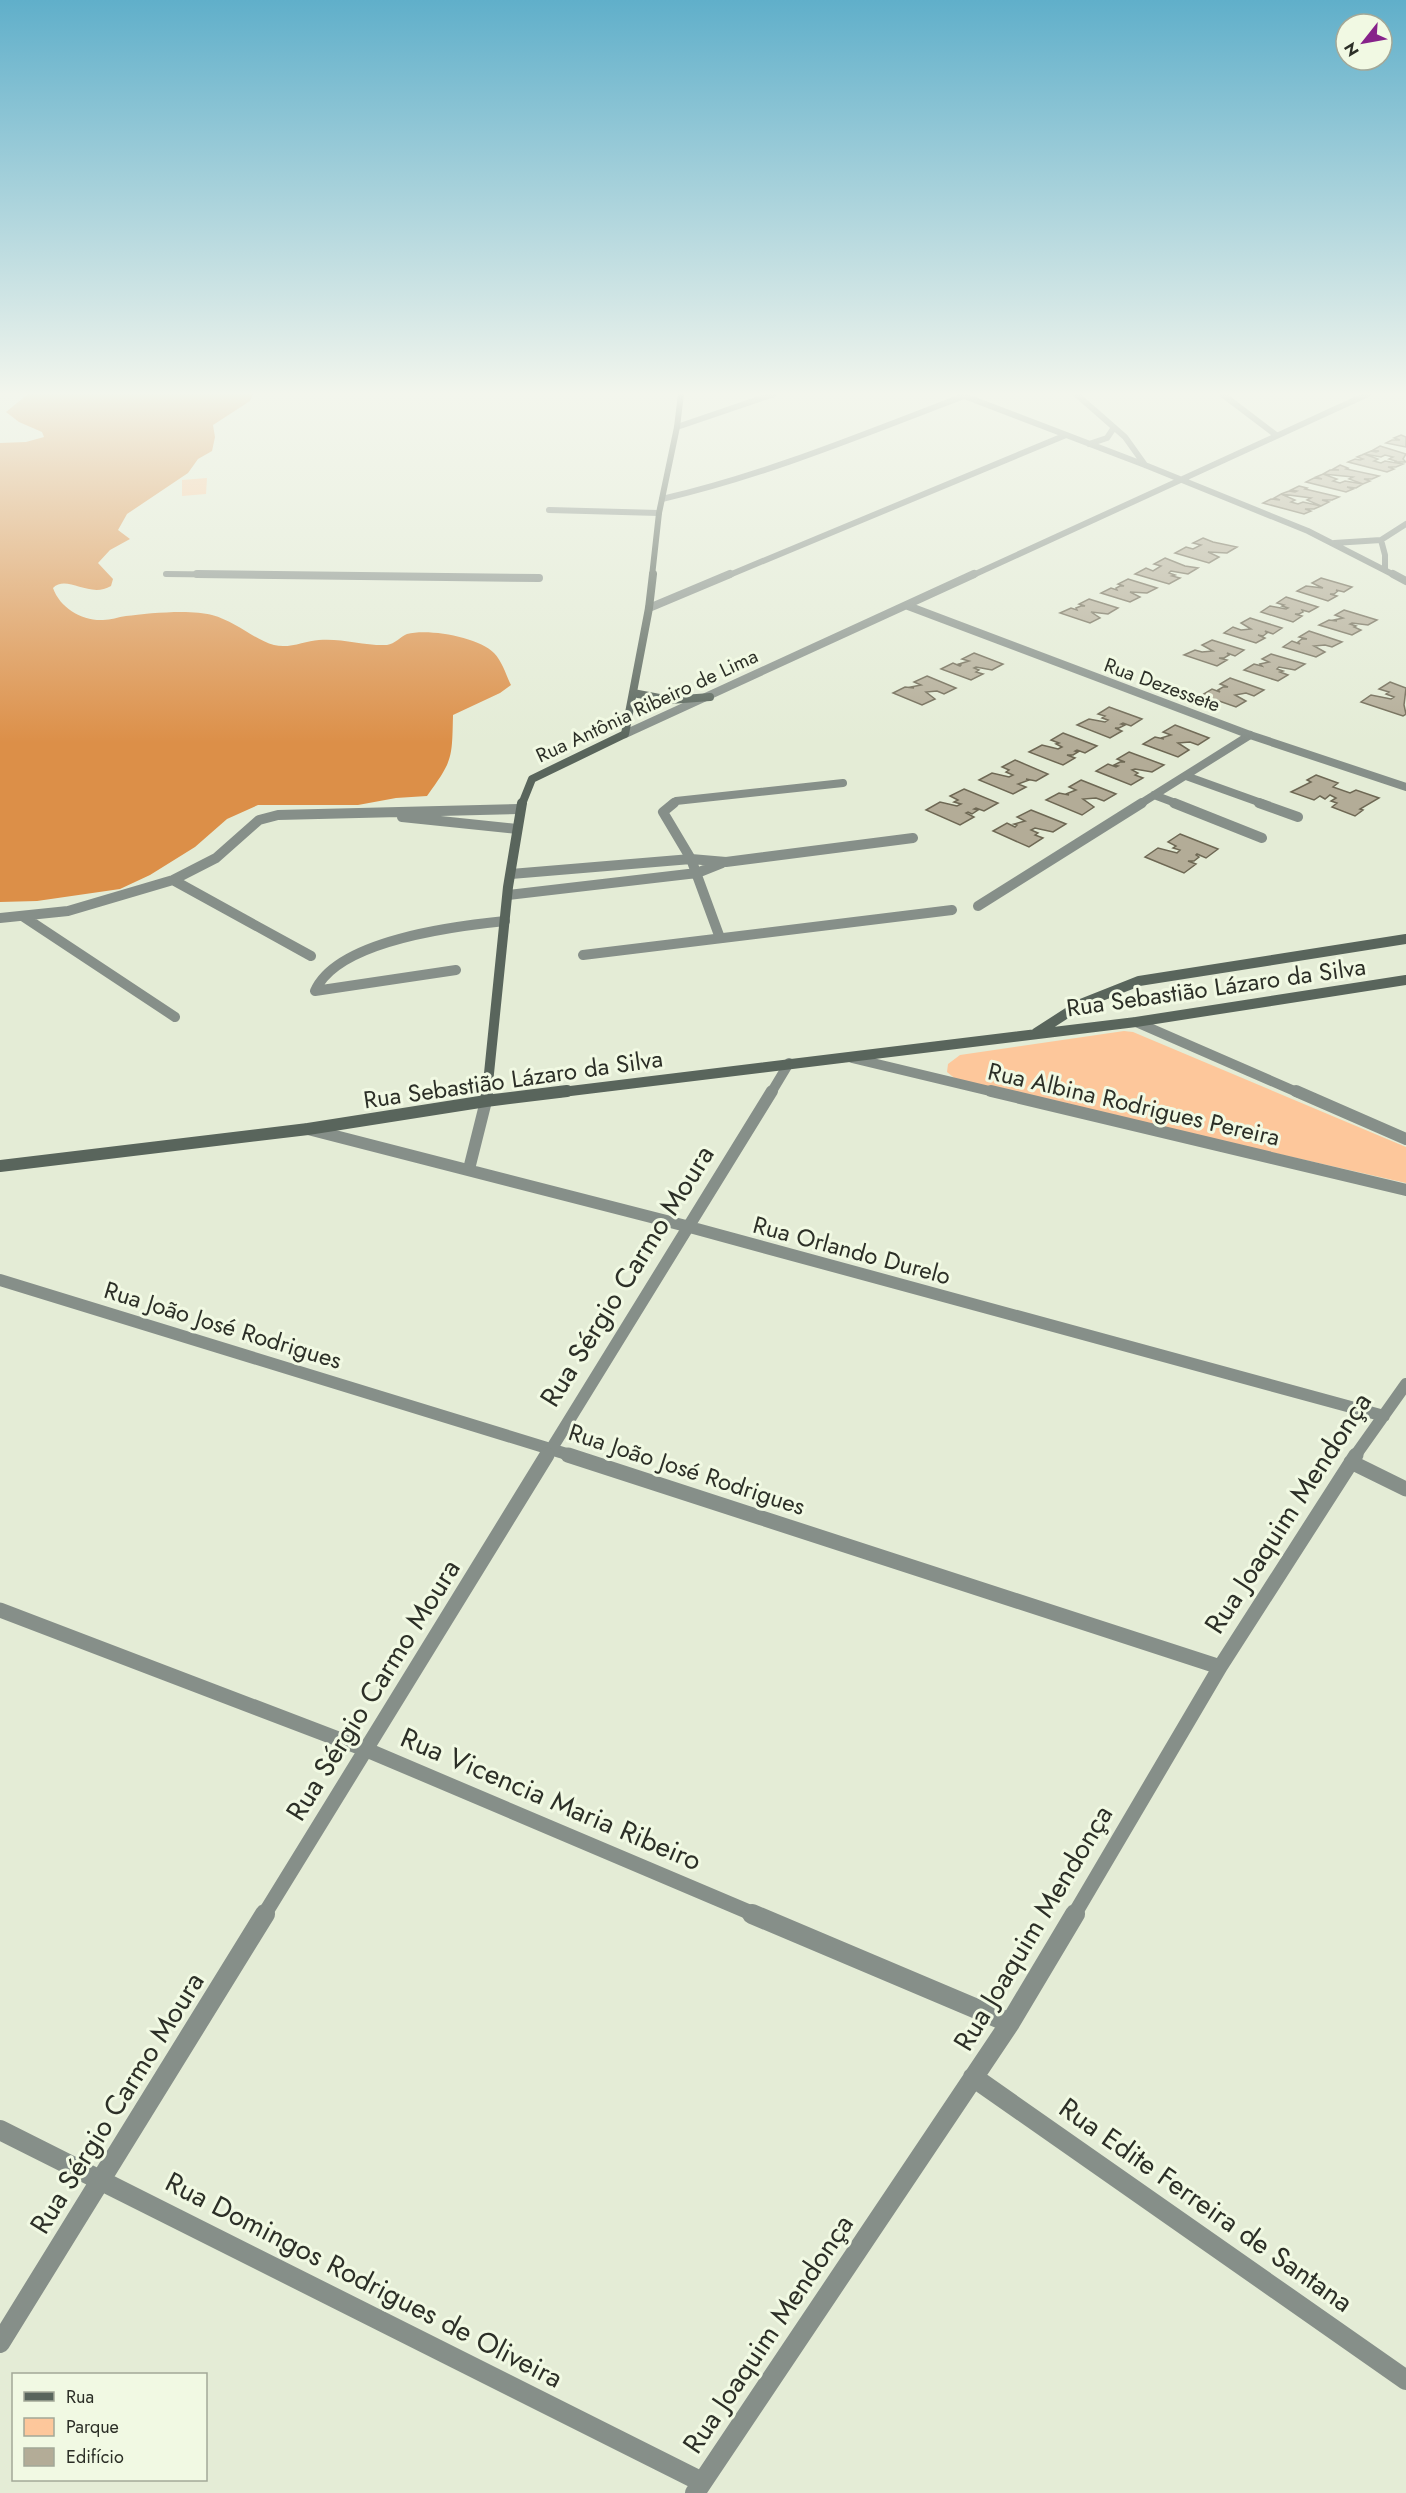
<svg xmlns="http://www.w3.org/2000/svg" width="1406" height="2493" font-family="Jost,sans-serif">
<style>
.green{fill:#fdc79b}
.forest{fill:#dc8f48}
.building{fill:#b3ac97;stroke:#6e6854;stroke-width:1.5}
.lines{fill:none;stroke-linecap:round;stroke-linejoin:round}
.lane-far2{stroke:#868f89;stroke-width:6}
.lane-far1{stroke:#868f89;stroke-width:8}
.lane{stroke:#868f89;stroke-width:10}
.street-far5{stroke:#868f89;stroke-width:6}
.street-far4{stroke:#868f89;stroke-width:8}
.street-far3{stroke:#868f89;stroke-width:10}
.street-far2{stroke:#868f89;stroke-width:12}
.street-far1{stroke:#868f89;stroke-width:15}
.street{stroke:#868f89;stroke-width:20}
.secondary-far3{stroke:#59655c;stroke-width:6}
.secondary-far2{stroke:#59655c;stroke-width:8}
.secondary-far1{stroke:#59655c;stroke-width:10}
.secondary{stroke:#59655c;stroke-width:12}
.labels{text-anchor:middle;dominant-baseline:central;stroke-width:6;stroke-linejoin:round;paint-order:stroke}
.far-street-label{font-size:20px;fill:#2c2f27;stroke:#f1f9e3}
.street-label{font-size:24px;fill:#2c2f27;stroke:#f1f9e3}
.near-street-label{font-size:28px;fill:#2c2f27;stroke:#f1f9e3}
</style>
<rect width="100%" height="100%" fill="#e4ecd6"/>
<path class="green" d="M207 478 206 494 182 496V480Z
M1124 1031 1133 1032 1406 1147V1183L958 1081 947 1072 948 1064 960 1055Z"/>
<path class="forest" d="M28 394H253L250 401 213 425 215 437 212 451 198 459 188 473 127 514 118 530 130 539 110 550 98 563 113 579 111 586C89 599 67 574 53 588 60 608 82 621 103 620 111 620 118 617 126 616 148 613 192 609 212 615 235 621 255 640 274 645 289 649 305 641 319 640 342 638 365 646 387 645 395 644 400 637 407 634 428 628 479 637 494 653 502 661 506 675 511 685L500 693 453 715C452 759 453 760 427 796L396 798 358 805H258L227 819 195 847 150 875 120 889 37 901 0 902V443L26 442 44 437 42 432 19 422 6 412Z"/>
<path class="building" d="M1401 435 1406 437V447L1386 443 1392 440H1400L1394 438Z
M1380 446 1406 454 1403 459 1406 462H1395L1396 461 1389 459 1393 457 1385 455 1381 457 1364 454 1371 451 1376 452 1379 451 1373 450Z
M1364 454 1378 459 1374 461 1381 463 1385 461 1403 464 1396 467H1388L1394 469 1387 472 1348 462 1355 459 1360 460 1363 459 1357 457Z
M1340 465 1348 468 1346 469 1379 476 1372 479H1364L1370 481 1363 484 1349 479 1353 477 1323 474 1330 470H1339L1333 469Z
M1323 474 1337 479 1333 481 1340 483 1345 481 1363 484 1356 488 1347 487 1353 489 1346 492 1306 482 1314 478 1322 479 1316 477Z
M1299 486 1307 488 1305 489 1339 497 1332 500H1322L1329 502 1321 506 1307 500 1311 498 1281 494 1289 491 1295 492 1297 491 1291 490Z
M1281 494 1295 500 1291 502 1298 504 1303 502 1321 506 1314 509H1305L1311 511 1304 514 1263 503 1271 499 1280 500 1274 498Z
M1203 538 1213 542 1237 547 1227 553 1208 552 1219 557 1209 563 1175 553 1186 547 1193 549 1201 545 1193 543Z
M1165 558 1185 566 1198 568 1188 574 1171 571 1169 573 1175 575 1172 576 1180 578 1169 584 1135 574 1146 568 1153 571 1161 566 1154 564Z
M1321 578 1352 587 1344 592 1336 590 1338 591 1334 594H1330L1337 596 1328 601 1297 591 1306 586 1323 588 1312 583Z
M1128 579 1157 588 1147 593 1130 592 1140 597 1130 602 1101 593 1111 588 1117 590 1116 588 1120 586H1124L1118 584Z
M1286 597 1318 607 1309 612 1302 610 1303 612 1299 614H1295L1302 616 1293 622 1261 612 1270 606 1286 609 1288 608 1282 606 1284 605 1277 603Z
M1089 599 1118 608 1108 614 1091 612 1100 618 1090 623 1060 613 1071 608 1077 610 1076 608 1081 606H1085L1079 604Z
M1344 610 1377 620 1368 625 1352 623 1350 624 1356 626 1354 627 1361 630 1352 635 1319 625 1329 620 1337 621 1334 620 1343 618 1335 615Z
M1250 618 1282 628 1273 634 1265 631 1267 633 1263 636 1258 635 1265 638 1256 643 1224 633 1233 627 1241 630 1251 629 1241 623Z
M1309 631 1342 642 1332 647 1325 645 1314 646 1325 652 1316 657 1283 647 1292 641 1300 644 1298 642 1302 639H1307L1299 637Z
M1212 640 1244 650 1235 656 1227 653 1229 655 1224 658H1219L1227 660 1217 666 1184 655 1195 650 1202 652 1213 651 1202 645Z
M974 653 1003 664 992 670 976 667 974 668 979 670 976 672 983 674 971 680 941 669 953 663 960 666 961 665 959 664 969 661 962 659Z
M1271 654 1305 664 1295 670 1279 667 1277 669 1283 671 1280 672 1288 675 1278 681 1244 670 1254 664 1262 666 1260 664 1269 662 1262 659Z
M927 676 956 688 944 694 937 691 926 692 935 699 922 705 893 693 905 687 914 688 911 687 921 685 914 682Z
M1230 678 1264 690 1254 696 1246 693 1235 695 1246 701 1236 707 1202 695 1212 689 1220 692 1218 690 1223 687H1228L1220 684Z
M1390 682 1406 688 1404 705 1406 714 1403 716 1361 702 1371 695 1391 699 1394 697 1386 694 1389 692 1379 689Z
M1109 707 1142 719 1131 726 1123 723 1121 724 1125 725 1119 728H1115L1122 731 1110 738 1077 725 1089 719 1105 722 1108 720 1102 718 1105 716 1098 714Z
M1175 725 1209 738 1198 745 1190 742 1178 743 1189 750 1178 757 1143 744 1155 737 1164 739 1161 738 1171 735 1163 732Z
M1063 733 1097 746 1085 753 1077 750 1075 751 1078 752 1073 755H1067L1075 758 1063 765 1029 752 1042 745 1058 749 1062 747 1056 744 1059 743 1051 740Z
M1129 752 1164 765 1152 772 1135 769 1132 770 1138 773 1135 775 1143 778 1131 785 1096 771 1108 764 1116 767 1118 766 1114 765 1120 762H1125L1117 759Z
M1015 760 1048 774 1036 781 1026 779 1029 780 1018 784 1026 787 1013 794 979 780 992 773 1009 777 1013 775 1006 772 1009 770 1002 767Z
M1316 775 1338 783 1333 787 1350 793 1356 790 1379 798 1360 809 1363 810 1355 816 1332 807 1337 803 1331 801 1336 798 1330 795 1325 799 1320 796 1314 800 1291 792 1311 782 1307 780Z
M1081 780 1116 794 1104 801 1096 798 1083 799 1094 807 1082 815 1046 800 1059 793 1069 795 1066 794 1076 790 1069 787Z
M964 789 998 803 984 811 976 808 974 809 978 810 972 814 968 812 966 813 974 817 960 825 926 810 940 802 957 806 961 804 954 802 958 800 950 796Z
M1031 810 1066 824 1053 832 1035 828 1031 830 1038 833 1035 835 1043 838 1029 847 993 831 1007 823 1015 827 1017 825 1014 824 1025 821 1017 817Z
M1180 834 1218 849 1206 858 1197 854 1196 855 1199 857 1194 861H1188L1196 864 1184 873 1145 857 1158 848 1177 853 1180 850 1173 848 1176 846 1168 842Z"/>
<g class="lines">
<path class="lane-far2" d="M549 510 659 513
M166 574 336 576"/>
<path class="lane-far1" d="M197 574 539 578
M1186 776 1264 804
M1154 795 1178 804
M1140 804 1250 735"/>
<path class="lane" d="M1174 803 1262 838
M1259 803 1298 817
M978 906 1142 803"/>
<path class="street-far5" d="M959 394 1145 465 1308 531 1396 576
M1076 394 1125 437 1145 465
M1222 394 1276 435
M677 427 774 394
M1089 444 1107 438 1113 429
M662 499C766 475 864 434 964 396
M1381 540 1385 555V568
M1334 543 1381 540 1406 524
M727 576 1066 435
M971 576 1368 394"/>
<path class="street-far4" d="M1393 574 1406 581
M908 606 1250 735 1406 787
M649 608 730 574
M625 734 974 574
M672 804 676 801 843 783"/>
<path class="street-far3" d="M674 803 663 812 691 859 720 938
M402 817 517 829
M511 874 691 859 726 862 913 838
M173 880 311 956
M508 895 697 873 722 863
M24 917 175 1017
M0 918 68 911 173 880 216 858 259 820 278 815 520 809
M583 955 952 910
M456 970 315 991C337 940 456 926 505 921
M1136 1022 1299 1093
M852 1058 998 1093
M771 1093 789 1063"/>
<path class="street-far2" d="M991 1091 1406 1190
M1296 1091 1406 1139
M308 1129 686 1226 1384 1416
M469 1169 486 1101
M0 1280 573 1456
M547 1456 772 1091
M1355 1456 1406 1384"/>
<path class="street-far1" d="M568 1455 1220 1667
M1351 1462 1406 1489
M0 1610 367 1750 756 1915
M264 1915 547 1455
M1074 1915 1220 1667 1356 1455"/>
<path class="street" d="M752 1914 1010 2023
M973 2077 1406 2380
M0 2130 702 2482
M0 2343 265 1914
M695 2493 1010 2023 1075 1914"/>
<path class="secondary-far3" d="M652 576 659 513 677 427 681 394"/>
<path class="secondary-far2" d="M633 693 670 700 710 697
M522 804 532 779 625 734 649 608 653 574"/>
<path class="secondary-far1" d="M1036 1033 1081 1004 1139 981 1406 939
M487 1093 508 887 522 803
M554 1093 1136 1022 1406 980"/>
<path class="secondary" d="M486 1101 487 1091
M0 1166 308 1129 486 1101 567 1091"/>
</g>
<linearGradient id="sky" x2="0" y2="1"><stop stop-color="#60afca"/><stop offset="0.53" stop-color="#f3f6ed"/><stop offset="1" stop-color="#f3f6ed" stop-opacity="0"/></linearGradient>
<rect width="1406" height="743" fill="url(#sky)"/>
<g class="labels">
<g class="far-street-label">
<text transform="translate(1162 685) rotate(20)">Rua Dezessete</text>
<text transform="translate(647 706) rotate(-25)">Rua Antônia Ribeiro de Lima</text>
</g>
<g class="street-label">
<text transform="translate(1216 987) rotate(-8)">Rua Sebastião Lázaro da Silva</text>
<text transform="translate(513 1079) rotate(-8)">Rua Sebastião Lázaro da Silva</text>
<text transform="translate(1134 1104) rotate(13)">Rua Albina Rodrigues Pereira</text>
<text transform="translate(852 1250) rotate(15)">Rua Orlando Durelo</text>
<text transform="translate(223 1325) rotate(17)">Rua João José Rodrigues</text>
<text transform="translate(687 1469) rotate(18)">Rua João José Rodrigues</text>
</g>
<g class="near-street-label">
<text transform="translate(627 1276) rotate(-58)">Rua Sérgio Carmo Moura</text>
<text transform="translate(1288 1513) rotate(-57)">Rua Joaquim Mendonça</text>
<text transform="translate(373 1690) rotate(-58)">Rua Sérgio Carmo Moura</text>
<text transform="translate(551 1799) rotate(23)">Rua Vicencia Maria Ribeiro</text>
<text transform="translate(1033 1928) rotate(-59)">Rua Joaquim Mendonça</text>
<text transform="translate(117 2103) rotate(-58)">Rua Sérgio Carmo Moura</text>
<text transform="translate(1206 2205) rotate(35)">Rua Edite Ferreira de Santana</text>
<text transform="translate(364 2280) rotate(27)">Rua Domingos Rodrigues de Oliveira</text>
<text transform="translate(768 2334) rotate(-56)">Rua Joaquim Mendonça</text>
</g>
</g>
<rect x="12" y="2373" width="195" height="108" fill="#f1f9e3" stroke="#a2a898" stroke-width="1.5"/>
<rect x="24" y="2392" width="30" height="9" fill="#59655c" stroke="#a2a898" stroke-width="1.5"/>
<text x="66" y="2403" font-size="18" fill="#2c2f27">Rua</text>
<rect x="24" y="2418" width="30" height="18" fill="#fdc79b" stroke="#a2a898" stroke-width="1.5"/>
<text x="66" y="2433" font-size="18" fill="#2c2f27">Parque</text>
<rect x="24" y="2448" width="30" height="18" fill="#b3ac97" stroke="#a2a898" stroke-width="1.5"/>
<text x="66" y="2463" font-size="18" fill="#2c2f27">Edifício</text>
<g transform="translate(1364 42) rotate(239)"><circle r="28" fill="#f1f9e3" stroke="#a2a898" stroke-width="1.5"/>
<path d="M0-4.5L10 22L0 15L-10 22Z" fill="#86228a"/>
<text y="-9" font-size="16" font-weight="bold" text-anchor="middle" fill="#2c2f27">N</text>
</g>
</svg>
